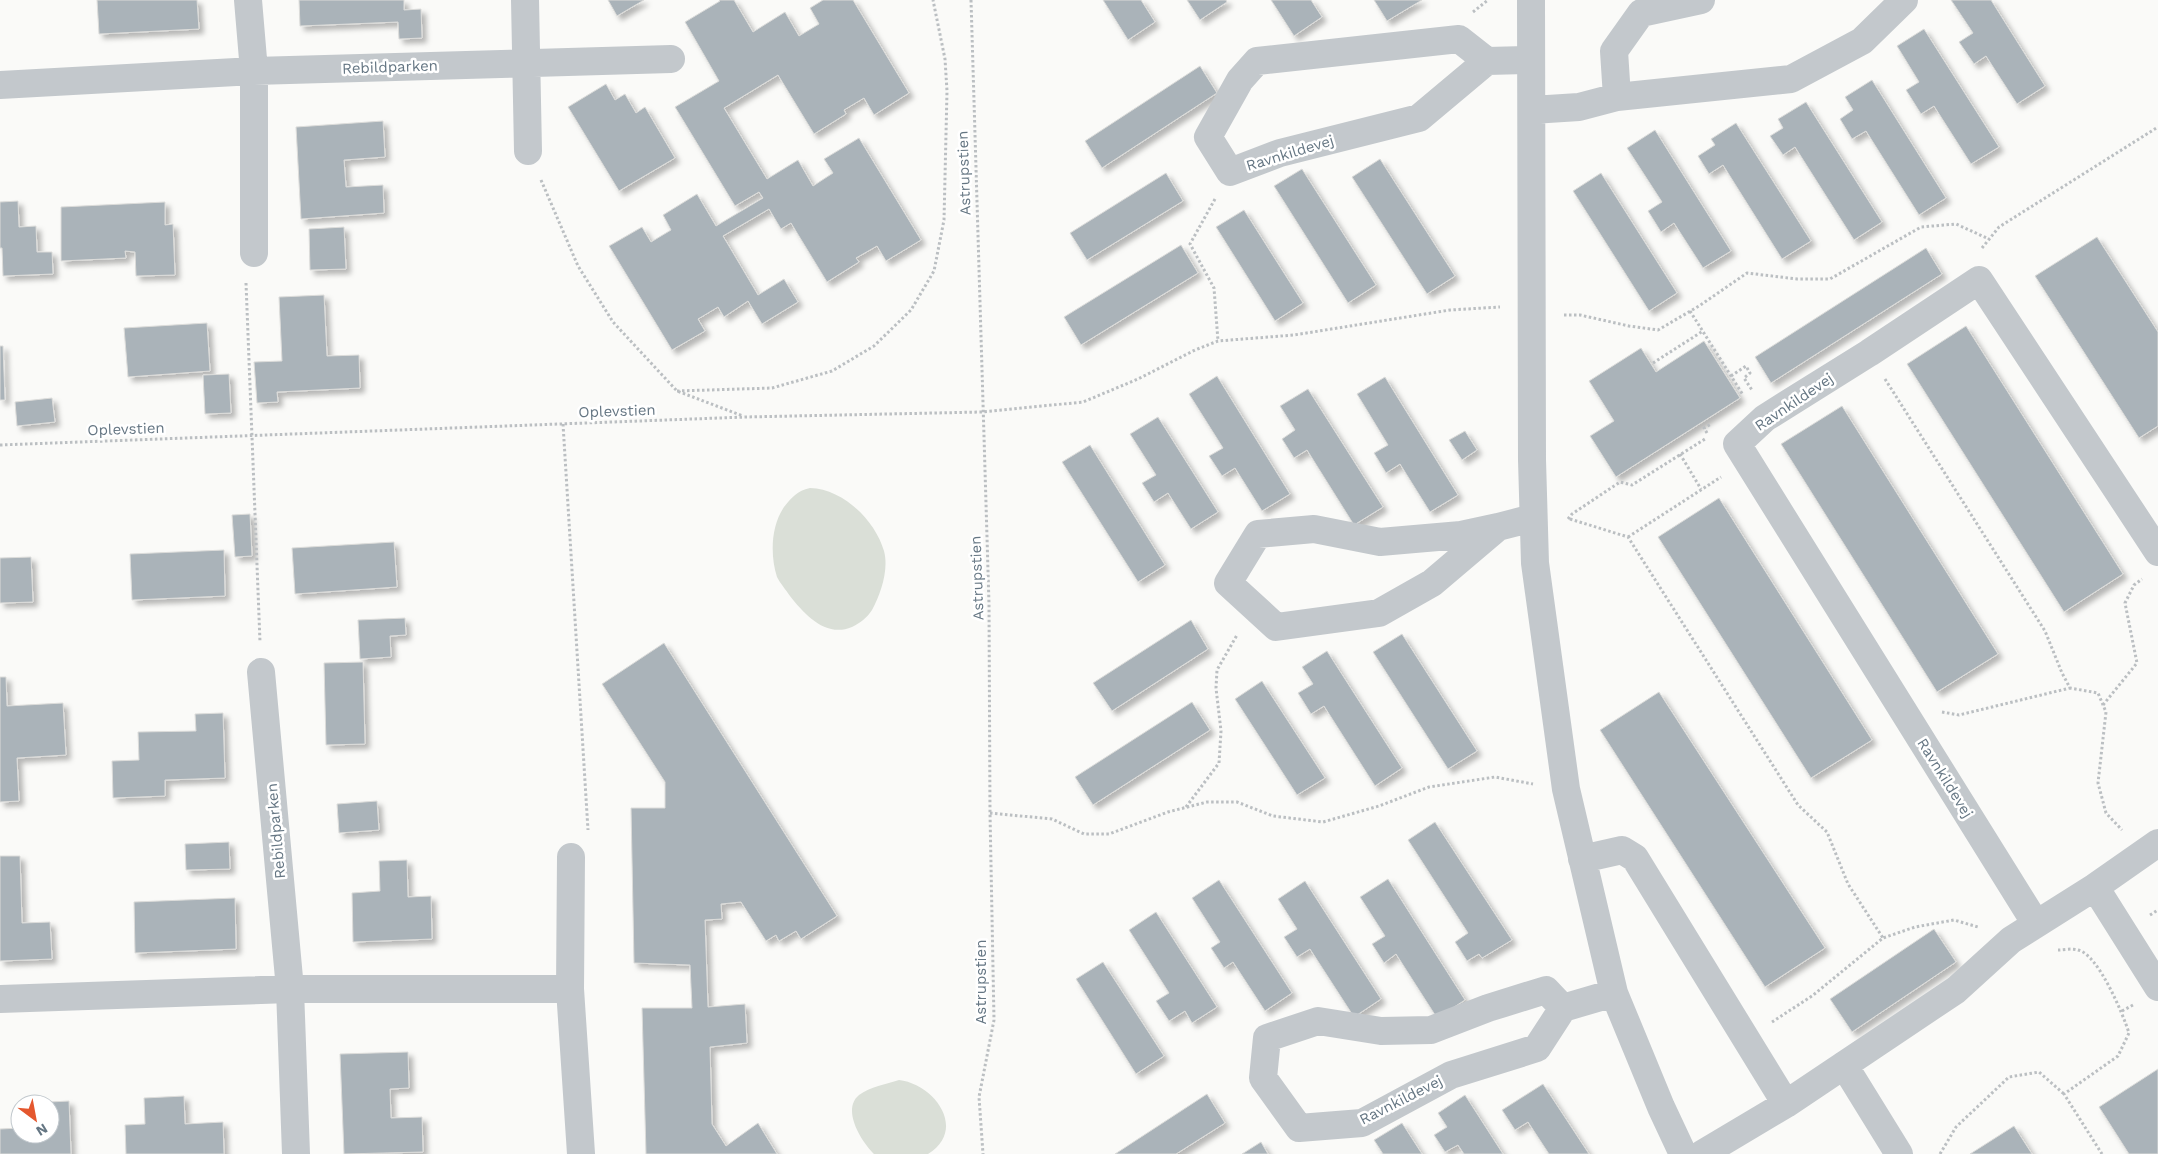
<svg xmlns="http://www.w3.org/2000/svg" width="2158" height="1154" font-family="'Work Sans',sans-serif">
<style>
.green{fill:#dadfd7}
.building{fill:#aab3b9;stroke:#dcdcda;filter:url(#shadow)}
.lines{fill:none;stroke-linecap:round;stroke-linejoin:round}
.path{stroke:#bbbfc2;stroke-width:3;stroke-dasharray:2.5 2.5;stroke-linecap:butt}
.minor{stroke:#c3c8cc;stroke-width:28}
.labels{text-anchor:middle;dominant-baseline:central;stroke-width:5;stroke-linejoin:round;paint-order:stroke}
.street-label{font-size:15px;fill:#657683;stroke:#fff}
</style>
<defs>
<filter id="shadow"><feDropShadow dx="4.5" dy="4.5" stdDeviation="2.5" flood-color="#0004"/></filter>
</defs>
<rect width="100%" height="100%" fill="#fafaf8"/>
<path class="green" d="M810 488C843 489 875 520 884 551 889 569 881 594 872 610 867 618 860 623 852 627 826 638 805 615 790 596 786 590 780 583 777 577 770 555 771 526 784 507 792 497 797 491 810 488Z
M899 1080C934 1084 968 1129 928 1154H874C862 1142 841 1110 859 1095 870 1087 886 1084 899 1080Z"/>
<path class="building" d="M97 0H197L199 29 99 34Z
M299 0H404V10L421 9 422 38 399 39 398 22 300 26Z
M608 0H644L617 16Z
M719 0H734L753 32 785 12 799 36 819 24 810 8 823 0H853L909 93 874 115 864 98 844 110 846 114 814 134 778 75 724 108 767 179 798 160 813 186 833 173 824 159 859 138 921 240 886 261 877 246 856 258 859 262 827 282 791 223 781 229 769 209 723 236 758 295 784 279 798 302 762 324 748 301 724 317 718 307 698 319 705 331 672 350 609 246 642 227 651 242 671 230 663 215 697 194 716 226 763 198 759 192 735 206 675 107 719 81 685 22 720 1Z
M1103 0H1141L1155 22 1128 40Z
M1187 0H1226L1227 2 1200 20Z
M1271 0H1311L1322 17 1294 36Z
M1374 0H1422L1387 21Z
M1951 0H1991L2045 86 2017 104 1986 56 1974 64 1959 42 1973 33Z
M1924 29 1999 147 1971 164 1934 106 1921 114 1906 90 1919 82 1897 46Z
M1200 66 1217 93 1102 168 1085 141Z
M1872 80 1946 198 1919 215 1866 131 1852 139 1840 119 1853 110 1845 97Z
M606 84 615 100 625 94 636 113 645 107 675 158 619 191 568 107Z
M1806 102 1882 222 1854 240 1795 147 1783 155 1770 136 1783 128 1778 119Z
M383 121 385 157 344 160 346 187 383 185 384 213 301 219 296 127Z
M1736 123 1811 241 1782 259 1723 165 1709 174 1698 156 1715 145 1711 139Z
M1655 130 1731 251 1703 268 1674 223 1661 232 1648 211 1662 202 1627 148Z
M1380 159 1455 276 1427 294 1352 177Z
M1302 169 1376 285 1348 303 1274 186Z
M1166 173 1183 201 1087 260 1070 233Z
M1601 173 1677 293 1649 311 1573 191Z
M18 201 19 227 36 226 37 252H52L53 274 3 276 2 248H0V202Z
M165 202V225L173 224 175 275 136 276 135 252 125 251 126 258 61 261V207Z
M1244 210 1303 303 1275 321 1216 227Z
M344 227 346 269 310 270 309 229Z
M2097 237 2158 332V426L2139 438 2035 276Z
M1181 245 1198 273 1081 345 1064 317Z
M1926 248 1942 274 1771 383 1755 357Z
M324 295 327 356 359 355 360 388 277 392 278 402 257 403 254 362 282 361 279 297Z
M207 323 210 371 128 377 124 328Z
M1966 326 2123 574 2064 612 1907 364Z
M1704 341 1740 398 1616 477 1590 436 1614 421 1589 381 1641 348 1656 372Z
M0 346H3L5 400H0Z
M229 374 231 413 205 414 203 375Z
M1217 376 1290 494 1262 511 1235 468 1222 476 1209 456 1223 448 1189 394Z
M1385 377 1458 495 1430 512 1400 464 1386 473 1374 453 1388 445 1357 394Z
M1308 389 1383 507 1354 525 1307 450 1294 458 1282 439 1295 430 1280 406Z
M52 398 55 422 17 426 15 402Z
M1842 406 1998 654 1937 692 1781 444Z
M1158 417 1218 512 1191 529 1168 493 1154 502 1142 483 1156 475 1130 434Z
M1465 431 1477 450 1462 460 1449 440Z
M1090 445 1165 565 1138 582 1062 462Z
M1719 498 1872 740 1811 778 1658 537Z
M250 514 252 556 235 557 232 515Z
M394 542 397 587 295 594 292 548Z
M224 550 225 596 132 600 130 554Z
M31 557 33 602 0 603V558Z
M405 618 406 635 390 636 391 657 360 659 358 620Z
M1191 620 1208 649 1112 711 1093 683Z
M1402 634 1477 751 1448 769 1373 652Z
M664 643 837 916 801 939 796 931 779 941 776 935 766 941 741 902 721 904 722 919 705 920 708 1007 745 1004 747 1043 710 1047 712 1124 726 1146 758 1123 777 1154H646L642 1008H692L690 965 634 963 631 808H665V782L602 684Z
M1327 651 1402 768 1375 786 1324 706 1311 714 1298 693 1313 684 1302 667Z
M363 662 365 744 326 745 324 663Z
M0 677H6L7 706 63 703 66 755 17 758 19 801 0 802Z
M1262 681 1325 778 1297 795 1235 699Z
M1659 692 1825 948 1765 987 1600 730Z
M1192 702 1210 730 1093 805 1075 777Z
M223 713 225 778 165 780V796L113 798 112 761 139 760 138 732 196 731 195 714Z
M377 801 379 830 339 833 337 804Z
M1435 822 1512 940 1482 958 1479 954 1467 961 1455 942 1468 933 1408 840Z
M229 842 230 869 186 870 185 844Z
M0 856H20L22 923 50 922 52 959 0 961Z
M407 860 408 897 431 896 432 939 353 942 352 893 380 891 379 861Z
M1388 879 1465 1000 1437 1018 1396 954 1384 963 1372 944 1385 936 1360 897Z
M1219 880 1292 993 1265 1011 1233 962 1224 968 1211 948 1220 942 1192 898Z
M1305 881 1381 999 1354 1017 1310 949 1297 957 1284 937 1297 929 1278 899Z
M235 898 236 949 135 953 134 902Z
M1156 912 1217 1007 1192 1023 1185 1011 1169 1021 1156 1001 1169 993 1129 930Z
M1934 929 1956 962 1852 1032 1830 999Z
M1103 962 1164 1056 1136 1074 1076 979Z
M408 1052 409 1088 390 1089 391 1118 422 1117 423 1152 344 1154 340 1054Z
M2158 1069V1154H2129L2099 1107Z
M1543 1084 1589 1154H1549L1528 1122 1515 1130 1502 1110Z
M1207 1094 1225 1123 1176 1154H1115Z
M1465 1095 1503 1154H1464L1458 1145 1445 1152 1434 1135 1447 1127 1438 1113Z
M184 1096 185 1124 223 1122 224 1154H126L125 1125 145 1124 144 1098Z
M69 1101 71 1154H0V1129L20 1128V1134H50V1104L29 1103Z
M1402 1123 1422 1154H1383L1374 1140Z
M2014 1126 2032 1154H1970Z
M1261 1142 1268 1154H1242Z"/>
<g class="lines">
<path class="path" d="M971 0 989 604 990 813 994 1020 979 1097 983 1154
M1473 12 1488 0
M541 180 578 266 613 322 677 391 743 416
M1215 199 1190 244 1214 288 1218 341
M1982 248 1999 227 2158 127
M246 283 260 642
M1690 311 1743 395
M1564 315H1580L1629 326 1658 330 1699 306 1747 273 1797 279H1830L1921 227 1956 224 1989 239
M1653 363 1703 331
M1731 376 1746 366 1750 373 1744 378 1752 390
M1885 379 2045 631 2062 673 2070 688 2098 693 2106 712 2098 783 2106 813 2122 830
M677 391 772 388 832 371 874 346 911 310 934 271 944 220 947 91 945 59 933 0
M563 424 588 830
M1707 433 1704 428 1711 424
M0 445 746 417 982 412 1083 402 1138 379 1195 350 1218 341 1294 335 1450 310 1500 307
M1680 454 1701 489
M1568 519 1572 514 1620 482 1632 485 1705 439
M1570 519 1628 537 1798 805 1827 832 1848 884 1883 938
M1628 537 1721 477
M2103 705 2137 663 2125 603 2134 585 2142 579
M1942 712 1959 715 2070 688
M1186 807 1219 763 1221 731 1216 688 1217 670 1237 635
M990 813 1052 819 1084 834H1109L1168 812 1207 802H1237L1273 816 1323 822 1379 806 1429 787 1495 777 1533 784
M2150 915 2158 910
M2058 950C2064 950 2072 948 2078 950 2098 954 2123 1014 2129 1033L2118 1056 2064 1094 2102 1154
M2122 1011 2133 1005
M1772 1022 1812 996 1883 938 1915 927 1954 920 1978 927
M1940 1154 1956 1127 2009 1077 2039 1072 2064 1094"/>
<path class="minor" d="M248 0 254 71V253
M525 0 528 151
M1531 0 1532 460 1535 563 1566 789 1614 993 1661 1107 1683 1154
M1487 61 1459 39 1257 61 1240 80 1208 137 1230 172 1280 153 1419 118 1487 61 1531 60
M0 85 254 71 671 59
M1617 97 1614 51 1641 13 1701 0
M1532 110 1579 107 1617 97 1791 79 1862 41 1904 0
M1498 527 1461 535 1380 542 1314 529 1258 534 1228 583 1276 627 1379 613 1432 583 1498 527 1533 518
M261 672 290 989 296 1154
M571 857 570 989 581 1154
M1582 859 1622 850 1635 858 1786 1104
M2095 887 2158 987
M2036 924 1737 444 1765 418 1869 353 1979 280 2158 552
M0 999 290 989H570
M1563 1008 1546 990 1488 1008 1431 1030 1381 1031 1318 1021 1267 1038 1263 1078 1299 1128 1362 1123 1451 1075 1537 1048 1563 1008 1614 993
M1844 1065 1899 1154
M1702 1154 1786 1104 1956 990 2011 940 2095 887 2158 843"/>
</g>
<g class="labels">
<g class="street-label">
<text transform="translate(390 67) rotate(-2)">Rebildparken</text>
<text transform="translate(1290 153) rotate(-17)">Ravnkildevej</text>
<text transform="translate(964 173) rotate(-92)">Astrupstien</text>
<text transform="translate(1794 402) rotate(-34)">Ravnkildevej</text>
<text transform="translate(617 411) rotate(-2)">Oplevstien</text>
<text transform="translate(126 429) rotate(-2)">Oplevstien</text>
<text transform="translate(977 578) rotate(-92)">Astrupstien</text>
<text transform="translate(1945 778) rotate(58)">Ravnkildevej</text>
<text transform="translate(276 831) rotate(-95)">Rebildparken</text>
<text transform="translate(981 982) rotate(-90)">Astrupstien</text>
<text transform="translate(1401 1100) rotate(-27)">Ravnkildevej</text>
</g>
</g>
<g transform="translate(35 1119) rotate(148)"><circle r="24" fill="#ffffff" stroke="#c1c8cd"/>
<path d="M0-4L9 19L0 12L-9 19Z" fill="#e4572e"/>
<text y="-8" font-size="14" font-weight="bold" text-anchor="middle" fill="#657683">N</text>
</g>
</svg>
